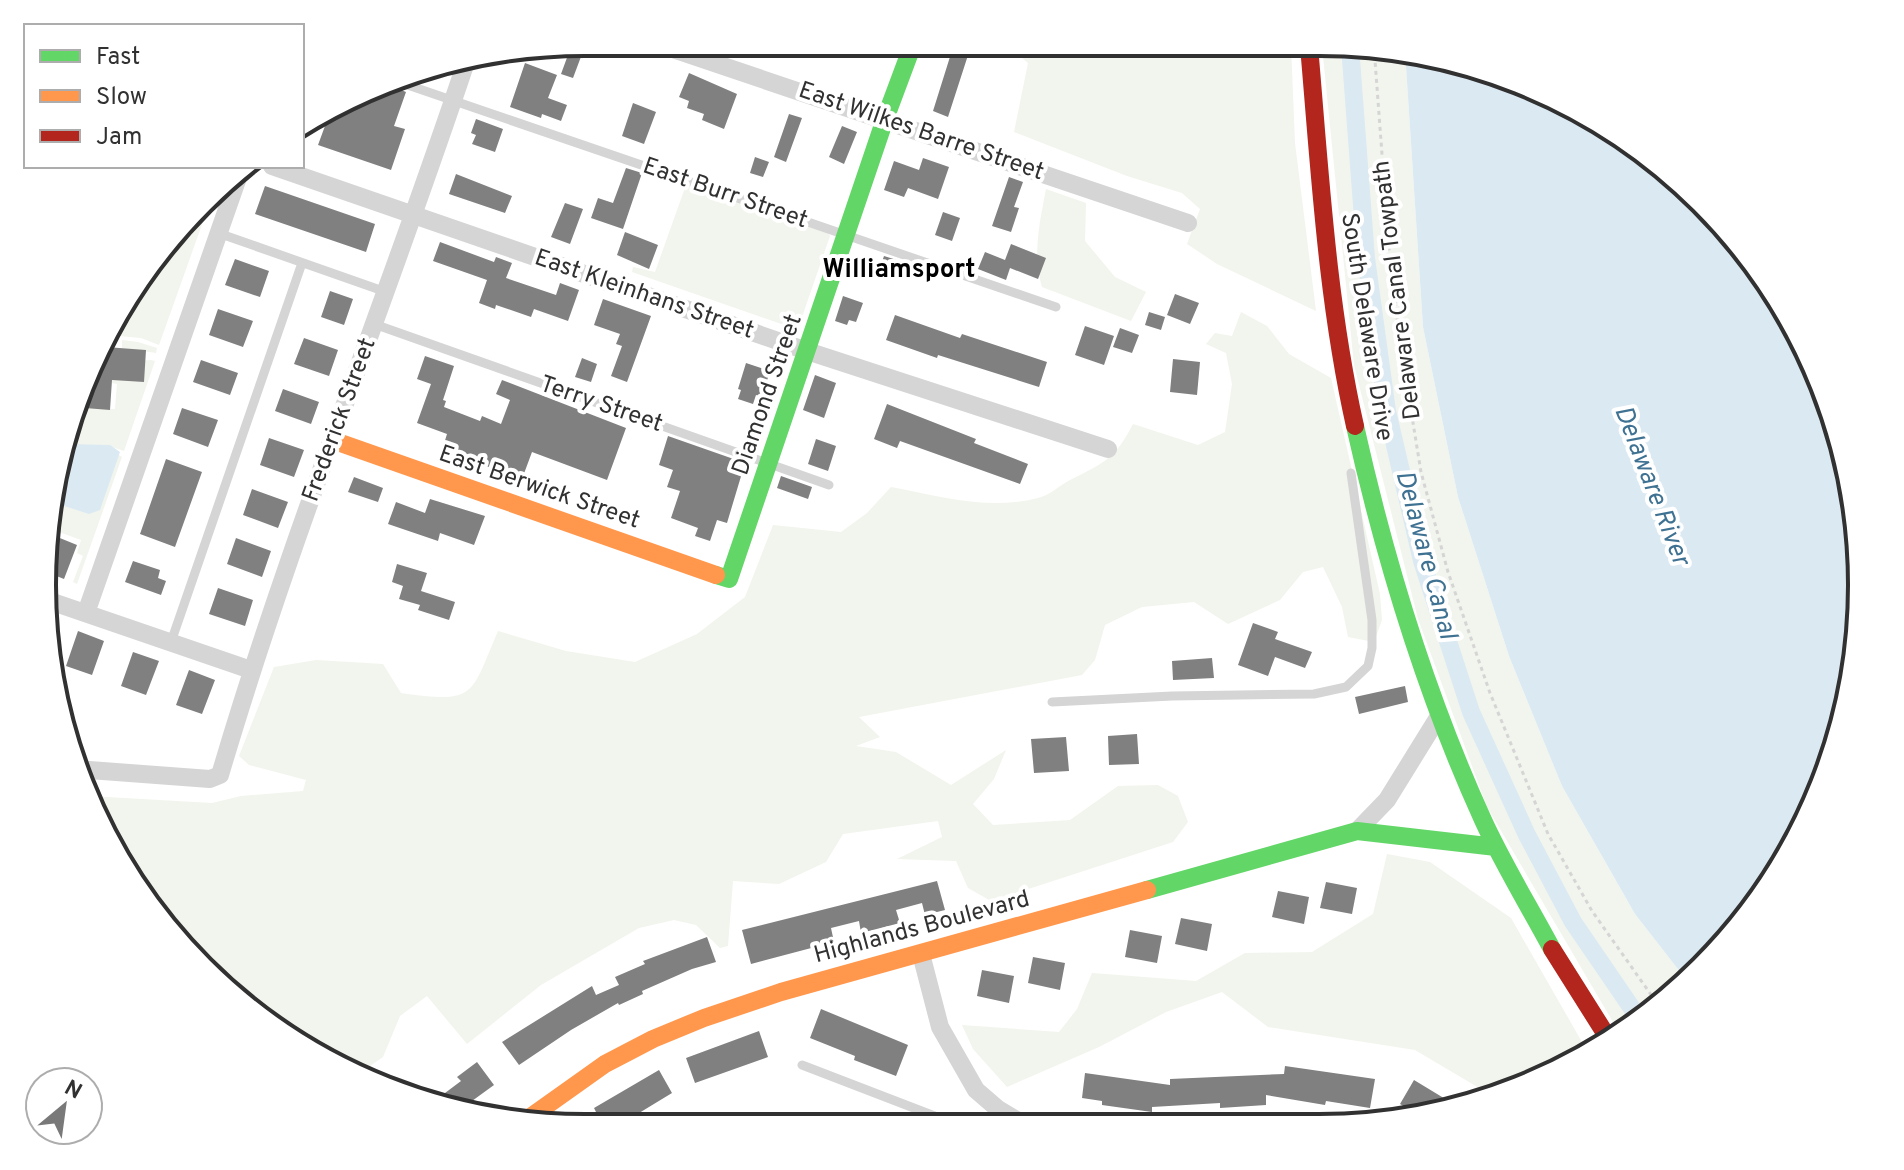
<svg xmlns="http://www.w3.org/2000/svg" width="1904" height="1170" font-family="Overpass,sans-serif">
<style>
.green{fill:#f2f5ed}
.water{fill:#dbe9f2}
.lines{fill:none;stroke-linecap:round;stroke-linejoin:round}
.canal{stroke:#dbe9f2;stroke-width:18}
.building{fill:#808080}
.path{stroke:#d5d5d5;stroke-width:3;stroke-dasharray:4 4;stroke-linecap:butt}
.lane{stroke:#d5d5d5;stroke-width:9}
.street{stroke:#d5d5d5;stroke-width:18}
.fast{stroke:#63d668;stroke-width:18}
.slow{stroke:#ff974d;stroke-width:18}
.jam{stroke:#b3261e;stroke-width:18}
.labels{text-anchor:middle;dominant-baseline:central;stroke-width:8;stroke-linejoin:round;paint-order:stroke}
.street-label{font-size:24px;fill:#313131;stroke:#fff}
.neighbourhood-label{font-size:26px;font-weight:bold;fill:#000;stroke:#fff}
.water-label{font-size:26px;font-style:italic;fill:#3f7292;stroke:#fff}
.rim{fill:none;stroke:#313131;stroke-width:4}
</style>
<rect width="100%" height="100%" fill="#fff"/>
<path class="green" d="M1006 44 1291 46 1295 143 1316 311 1217 264 1187 244 1200 209 1182 193 1127 176 1014 132 1028 63Z
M1322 46 1389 47 1405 51 1423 327 1458 497 1509 656 1562 786 1635 914 1688 982 1677 994 1620 1034 1487 807 1418 619 1354 365Z
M686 185 828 232 830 236 801 320 796 326 790 327 632 272 633 267 655 272Z
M1046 189 1086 203 1085 241 1115 277 1146 292 1131 321 1042 287C1032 255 1040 221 1046 189Z
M210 202 159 345 141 338 108 335 134 283Z
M1241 312 1267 326 1289 354 1331 378 1380 594 1382 620 1374 642 1348 637 1342 607 1323 567 1303 572 1280 600 1228 624 1194 602 1142 607 1105 625 1095 660 1082 675 859 717 880 737 856 746 896 752 951 785 1006 750 994 779 973 804 993 825 1070 820 1118 786 1158 785 1178 796 1188 822 1173 842 991 901 968 888 956 861 897 859 942 837 938 821 843 834 826 862 779 884 733 881 728 946 720 948 696 925 674 920 639 928 541 985 467 1044 427 996 400 1016 383 1057 357 1075 255 1016 134 887 89 796 212 803 241 796 303 791 306 780 249 765 239 756 274 667 316 660 383 664 401 693C477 704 470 696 498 631L566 651 635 662 697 634 745 597 773 525 841 532 867 513 891 487C939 496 989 511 1038 498 1049 496 1060 485 1070 480 1104 463 1115 459 1133 424L1198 445 1225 432 1232 384 1226 353 1206 344 1215 333 1232 336Z
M122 340 138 342 157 348 156 353 122 348Z
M151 360 155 361 124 451 109 446 64 449 70 416H77L78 408 115 409 117 384 112 383 113 363Z
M116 453 122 457 77 584 73 582 83 556 77 553 81 540 51 529 64 454Z
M1387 854 1430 862 1511 918 1590 1056 1496 1098 1415 1050 1268 1027 1222 992 1166 1012 1099 1047 1007 1087 973 1049 962 1025 1059 1032 1077 1009 1092 973 1196 981 1245 953 1312 952 1373 914Z"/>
<path class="water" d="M1405 51 1526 83 1649 154 1727 227 1789 313 1833 410 1857 514 1861 620 1844 725 1806 825 1750 915 1688 982 1635 914 1562 786 1509 656 1458 497 1423 327Z
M65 444 110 445 120 452 100 510 89 514 55 503Z"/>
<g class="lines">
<path class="canal" d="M1350 46 1366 258 1387 411 1422 561 1471 712 1527 835 1573 922 1640 1020"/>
</g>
<path class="building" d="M577 43 585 46 573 78 561 74 572 44Z
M954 44 970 49 948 117 933 111Z
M525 63 557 75 548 98 567 105 561 121 542 114 541 118 510 107Z
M689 73 737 94 724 129 702 120 704 114 687 108 689 101 679 97Z
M387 84 406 92 394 126 405 129 391 170 318 145 329 115Z
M633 103 656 112 644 144 622 136Z
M789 114 802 118 786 162 774 157Z
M476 119 503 129 495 152 472 144 476 135 471 133Z
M842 126 857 132 844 164 829 157Z
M755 157 769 162 763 177 750 173Z
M923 158 949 167 938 199 908 188 904 197 884 190 894 161 919 170Z
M626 168 642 173 623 229 591 218 598 198 613 203Z
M456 174 512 196 505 213 449 194Z
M1009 177 1023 182 1014 207 1019 208 1011 232 992 226Z
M265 186 375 224 366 252 255 214Z
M565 203 583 209 570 244 551 237Z
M943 212 960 218 952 241 935 235Z
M625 232 658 245 649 269 617 255Z
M440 242 494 262 496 257 512 263 506 278 556 295 560 283 579 290 568 321 534 309 531 317 496 305 495 309 479 303 487 280 433 261Z
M1011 244 1046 258 1038 279 1010 268 1006 280 978 269 985 252 1005 260Z
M884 256 900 261 894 278 878 273Z
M235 259 269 271 260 297 225 285Z
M330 291 353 299 344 325 321 317Z
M1175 294 1199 303 1190 324 1167 315Z
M843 296 863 303 856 322 849 320 847 325 835 321Z
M603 299 651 316 627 382 611 376 622 346 616 344 620 334 594 325Z
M218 309 253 321 243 347 209 335Z
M1149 312 1165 317 1161 330 1145 325Z
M895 315 960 338 962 334 1047 362 1039 387 938 355 937 358 886 340Z
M1085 326 1114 336 1104 365 1075 355Z
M1120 328 1139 335 1132 353 1113 347Z
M304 338 338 350 329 376 294 364Z
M106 347 146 350 144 382 112 380 110 410 72 407 101 350 106 351Z
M425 356 454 366 443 400 446 401 444 407 480 421 482 416 501 424 510 400 496 394 502 380 626 428 607 480 532 452 522 479 467 459 468 456 443 447 447 434 417 423 431 384 417 379Z
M582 358 597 364 591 382 575 377Z
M1173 359 1200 362 1197 395 1170 392Z
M201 360 238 373 230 395 193 382Z
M746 363 770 371 762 397 756 395 753 404 738 399 741 390 738 389Z
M815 375 836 383 824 418 803 410Z
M283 389 319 402 311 424 275 411Z
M887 404 976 439 974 443 1028 464 1020 484 900 441 897 448 874 439Z
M182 408 218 420 208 447 173 434Z
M668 436 745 463 727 523 717 520 710 541 695 536 698 528 671 518 680 491 667 487 673 470 659 465Z
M269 438 304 450 294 477 260 465Z
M816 439 836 446 828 471 808 464Z
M166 459 202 472 175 547 140 534Z
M781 476 812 487 808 499 777 488Z
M354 477 383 488 378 502 348 492Z
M252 489 288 502 278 528 243 515Z
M430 499 485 516 474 545 440 533 438 541 388 524 396 502 425 513Z
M50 534 77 545 64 579 44 571Z
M236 538 271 551 262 577 227 564Z
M133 561 160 570 158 578 166 581 161 595 125 582Z
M397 564 427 573 421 591 455 602 449 620 418 610 420 605 399 599 403 586 392 582Z
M218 588 253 600 245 626 209 614Z
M1253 623 1278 632 1275 639 1312 652 1305 668 1275 657 1268 676 1238 665Z
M78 631 104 641 92 675 66 666Z
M133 652 159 661 146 695 121 686Z
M1212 658 1214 678 1173 680 1172 661Z
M189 670 215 680 202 714 176 705Z
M1405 686 1408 702 1359 714 1355 697Z
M1137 734 1139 764 1109 765 1108 736Z
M1066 737 1069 771 1034 773 1031 739Z
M937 881 945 910 925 915 922 903 896 910 900 923 861 933 859 921 831 928 834 942 751 964 742 930Z
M1326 882 1357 888 1352 914 1320 908Z
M1278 891 1309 897 1304 924 1272 917Z
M1181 918 1212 924 1207 951 1175 944Z
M1130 930 1162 936 1157 963 1125 957Z
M707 937 716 962 692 969 642 991 643 994 619 1005 618 1003 571 1030 519 1065 502 1042 592 986 596 995 619 985 615 977 645 964 643 961Z
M1033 957 1065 963 1060 990 1028 983Z
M982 970 1014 976 1009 1003 977 996Z
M821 1009 908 1045 896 1076 854 1060 855 1056 810 1038Z
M759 1031 768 1057 695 1083 686 1058Z
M477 1062 494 1085 461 1109 433 1102 461 1081 457 1077Z
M1285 1066 1375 1079 1370 1108 1326 1101 1325 1105 1266 1095V1105L1220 1108V1103L1152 1107V1112L1102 1105V1101L1082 1098 1085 1073 1170 1085V1079L1284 1074Z
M659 1070 672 1093 621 1124H602L594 1108Z
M1414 1080 1447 1100 1440 1110 1417 1114 1400 1104Z"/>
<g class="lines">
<path class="path" d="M1374 47 1390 262 1401 349 1421 472 1448 572 1490 693 1548 834 1592 911 1659 1006"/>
<path class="lane" d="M393 80 1056 307
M218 233 386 292
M374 324 829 485
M171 642 302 263
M1052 702 1172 696 1314 694 1346 687 1368 666 1372 648V620L1351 473
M802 1065 958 1125"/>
<path class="street" d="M652 42 1188 223
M272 166 807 351 1108 449
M44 599 251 670
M86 613 241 169
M76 769 210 779 220 775C291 534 387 300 466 62
M1357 831 1387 800 1439 716
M921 954 940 1027 976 1090 998 1109 1025 1125"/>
<path class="fast" d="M1355 426C1385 560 1426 695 1483 820 1503 864 1529 906 1552 949
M716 575 729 579 885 119 913 44
M1147 890 1357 831 1496 847"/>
<path class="slow" d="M332 440 716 575
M522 1123 605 1064 653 1039 704 1018 781 992 1147 890"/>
<path class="jam" d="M1309 46C1320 173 1327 301 1355 426
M1552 949 1610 1041"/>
</g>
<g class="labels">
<g class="street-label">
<text transform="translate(921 132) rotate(19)">East Wilkes Barre Street</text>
<text transform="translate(725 194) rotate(19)">East Burr Street</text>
<text transform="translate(1398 290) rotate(-97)">Delaware Canal Towpath</text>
<text transform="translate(644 295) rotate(19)">East Kleinhans Street</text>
<text transform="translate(1366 327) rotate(81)">South Delaware Drive</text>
<text transform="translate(768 395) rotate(-71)">Diamond Street</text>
<text transform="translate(601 405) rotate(19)">Terry Street</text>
<text transform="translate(340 420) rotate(-70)">Frederick Street</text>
<text transform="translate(539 488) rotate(19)">East Berwick Street</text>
<text transform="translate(922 928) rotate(-15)">Highlands Boulevard</text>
</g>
<g class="neighbourhood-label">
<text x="899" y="270">Williamsport</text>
</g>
<g class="water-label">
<text transform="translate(1651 486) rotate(69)">Delaware River</text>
<text transform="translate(1425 555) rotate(75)">Delaware Canal</text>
</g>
</g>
<path d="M0 0H1904V1170H0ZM585 56H1319A529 529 0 0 1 1848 585V585A529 529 0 0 1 1319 1114H585A529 529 0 0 1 56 585V585A529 529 0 0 1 585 56Z" fill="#fff" fill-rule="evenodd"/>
<path class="rim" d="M585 56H1319A529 529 0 0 1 1848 585V585A529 529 0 0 1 1319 1114H585A529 529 0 0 1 56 585V585A529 529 0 0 1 585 56Z"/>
<rect x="24" y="24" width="280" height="144" fill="#ffffff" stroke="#adadad" stroke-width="2"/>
<rect x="40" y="50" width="40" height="12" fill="#63d668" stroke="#adadad" stroke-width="2"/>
<text x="96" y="64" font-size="24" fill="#313131">Fast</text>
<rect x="40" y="90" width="40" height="12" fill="#ff974d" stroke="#adadad" stroke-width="2"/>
<text x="96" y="104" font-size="24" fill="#313131">Slow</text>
<rect x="40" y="130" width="40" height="12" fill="#b3261e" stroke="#adadad" stroke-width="2"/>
<text x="96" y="144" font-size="24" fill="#313131">Jam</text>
<g transform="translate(64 1106) rotate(29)"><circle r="38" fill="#ffffff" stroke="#adadad" stroke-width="2"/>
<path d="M0-6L14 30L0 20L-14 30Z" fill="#797979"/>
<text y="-12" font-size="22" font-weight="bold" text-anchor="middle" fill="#313131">N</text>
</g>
</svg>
